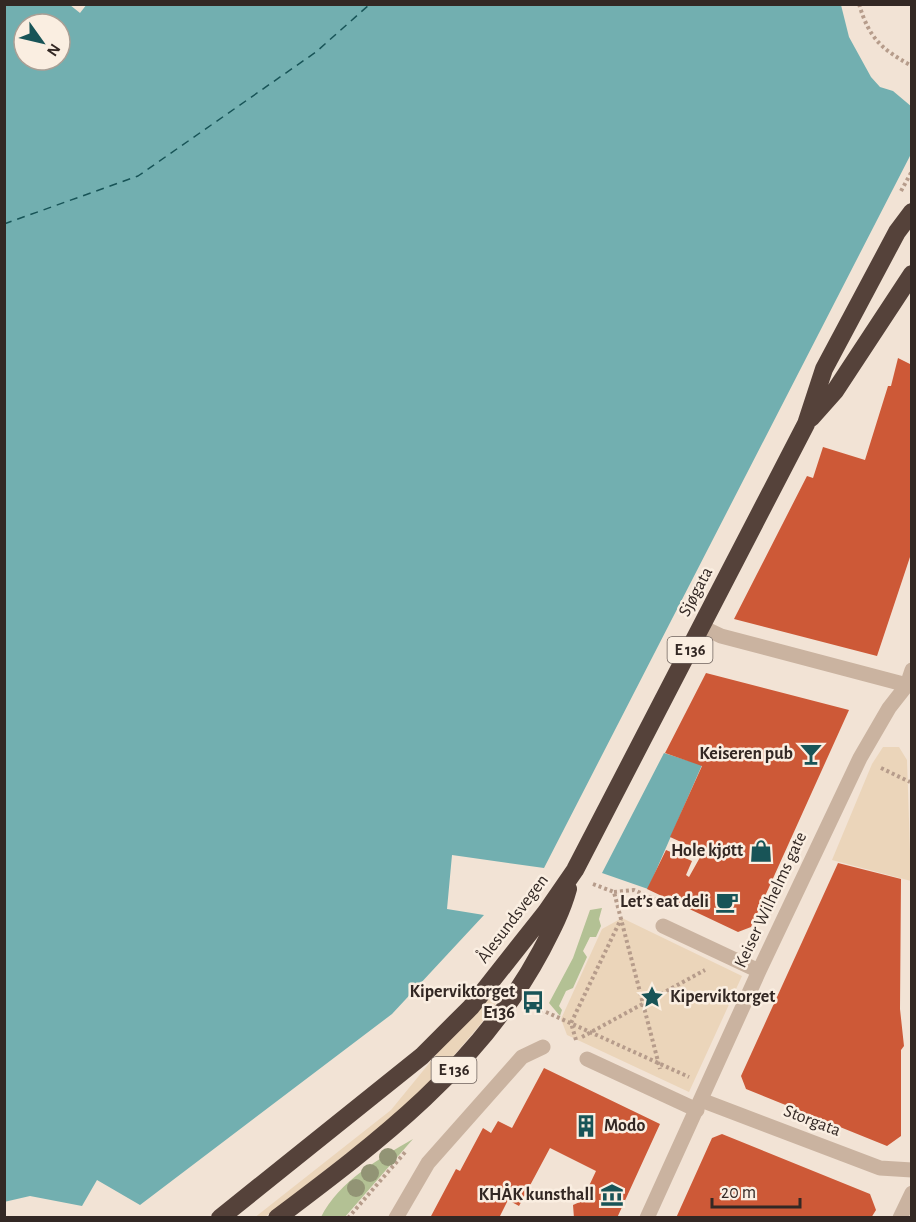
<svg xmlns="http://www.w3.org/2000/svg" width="916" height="1222" font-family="'Alegreya Sans',sans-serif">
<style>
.green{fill:#b3c194}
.plaza{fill:#ebd5ba}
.water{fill:#72afb0;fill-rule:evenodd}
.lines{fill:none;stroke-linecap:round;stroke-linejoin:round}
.ferry{stroke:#185457;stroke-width:1.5;stroke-dasharray:8 6;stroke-linecap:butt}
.building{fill:#cd5937}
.path{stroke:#b69c8b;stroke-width:4;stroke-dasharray:3 3;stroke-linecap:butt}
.minor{stroke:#cab3a0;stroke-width:15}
.highway{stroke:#55423a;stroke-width:18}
.tree{fill:#929475}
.labels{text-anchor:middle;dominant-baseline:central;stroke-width:5;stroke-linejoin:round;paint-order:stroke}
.shield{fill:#faeee1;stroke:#6f635d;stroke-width:1.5}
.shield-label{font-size:16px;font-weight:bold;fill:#332824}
.street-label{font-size:18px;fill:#332824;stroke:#faeee1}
.poi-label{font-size:18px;font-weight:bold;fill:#332824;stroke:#faeee1;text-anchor:end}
</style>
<rect width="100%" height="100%" fill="#f2e3d5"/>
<path class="green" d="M602 908 599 919 601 926 596 937H590L583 951 587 957 573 988 566 991 559 1006 562 1010 560 1016 549 1003 573 958 590 910Z
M413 1139 345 1217H321C339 1181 379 1159 413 1139Z"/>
<path class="plaza" d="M883 747H899L907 760 911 881 832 860 872 764Z
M622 918 742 976 689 1092 567 1035 561 1019 602 929Z
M498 989 502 991 500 998 479 1026 433 1080 396 1115 265 1217 254 1218 391 1110 440 1050Z"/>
<path class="water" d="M87 4 841 5 849 37 871 77 880 87 893 91 912 107 911 154 544 868 452 855 447 909 484 915 392 1014 140 1205 97 1180 82 1206 30 1196 4 1202 5 5H70L80 13ZM24 24H60V60H24Z
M664 753 702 765 648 889 602 873Z"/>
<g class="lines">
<path class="ferry" d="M4 224 138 176 316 52 370 4"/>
</g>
<path class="building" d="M898 358 912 365V551L877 656 734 619 807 476 813 478 823 447 865 460 888 386H891Z
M706 673 849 710 751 927 738 932 647 889 666 850 692 861 686 875 689 877 703 852 670 837 702 766 665 753Z
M838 863 901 879 900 1009 904 1046 901 1050V1136L887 1146 746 1089 741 1076Z
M544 1068 660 1124 617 1218H574L573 1205 582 1201 596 1171 550 1148 519 1206 508 1200 499 1218H430L456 1169 460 1171 483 1128 491 1133 498 1121 512 1128Z
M722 1134 870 1194 876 1210 871 1218H676L712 1138Z"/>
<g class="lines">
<path class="path" d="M859 4C869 38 881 49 912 66
M901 191 912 171
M881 768 910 782
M593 884 614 892 660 1069
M614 892 634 890 663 903
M535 1007 689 1077
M582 1037 705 970
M576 1040 571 1023 621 919
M348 1218 407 1150"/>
<path class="minor" d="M702 627 721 636 907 685
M663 926 759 971
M587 1059 697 1110
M701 1100 880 1168 912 1170
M396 1218 428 1163 522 1057 543 1047
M647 1218 759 971 860 758 889 708 907 685 912 670
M900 1218 912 1193"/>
<path class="highway" d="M811 418 835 391 912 274
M220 1218 422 1056 471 1007 546 912 575 870 806 424 824 369 897 232 912 212
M277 1218C378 1142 480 1065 541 951 552 930 562 911 568 889"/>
</g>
<g class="tree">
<circle cx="388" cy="1157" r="9"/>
<circle cx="370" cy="1173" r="9"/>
<circle cx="356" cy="1188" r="9"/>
</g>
<defs>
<g id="bar-bare" transform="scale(1.8)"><path d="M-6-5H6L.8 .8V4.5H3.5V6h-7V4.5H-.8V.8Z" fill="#185457" stroke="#faeee1" stroke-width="2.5" paint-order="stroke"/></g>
<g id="shop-bare" transform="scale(1.8)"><path d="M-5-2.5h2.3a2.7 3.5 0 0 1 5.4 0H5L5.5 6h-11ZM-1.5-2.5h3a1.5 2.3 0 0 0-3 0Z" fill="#185457" stroke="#faeee1" stroke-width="2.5" paint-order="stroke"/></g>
<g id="cafe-bare" transform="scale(1.8)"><path d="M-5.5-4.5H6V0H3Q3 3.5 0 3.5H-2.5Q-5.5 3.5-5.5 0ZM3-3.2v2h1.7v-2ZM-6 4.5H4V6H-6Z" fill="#185457" stroke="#faeee1" stroke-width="2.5" paint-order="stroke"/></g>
<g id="sight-bare" transform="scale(1.8)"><path d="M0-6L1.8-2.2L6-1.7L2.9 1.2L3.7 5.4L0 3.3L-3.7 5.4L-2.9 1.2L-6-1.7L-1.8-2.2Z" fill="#185457" stroke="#faeee1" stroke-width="2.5" paint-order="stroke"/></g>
<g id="bus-bare" transform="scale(1.8)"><path d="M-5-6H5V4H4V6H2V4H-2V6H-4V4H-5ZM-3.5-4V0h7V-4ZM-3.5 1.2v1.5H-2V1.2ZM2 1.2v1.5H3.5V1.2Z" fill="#185457" stroke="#faeee1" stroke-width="2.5" paint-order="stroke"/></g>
<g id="building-bare" transform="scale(1.8)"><path d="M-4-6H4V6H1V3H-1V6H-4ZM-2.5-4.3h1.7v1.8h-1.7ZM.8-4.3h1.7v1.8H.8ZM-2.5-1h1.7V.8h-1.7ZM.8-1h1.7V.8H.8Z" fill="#185457" stroke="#faeee1" stroke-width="2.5" paint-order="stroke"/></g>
<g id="museum-bare" transform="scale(1.8)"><path d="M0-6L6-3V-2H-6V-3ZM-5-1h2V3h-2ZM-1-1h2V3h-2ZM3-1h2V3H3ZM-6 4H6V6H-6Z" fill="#185457" stroke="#faeee1" stroke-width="2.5" paint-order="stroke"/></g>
</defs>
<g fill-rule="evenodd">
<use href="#bar-bare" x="811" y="754"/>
<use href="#shop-bare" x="761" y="851"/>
<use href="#cafe-bare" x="727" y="902"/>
<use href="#sight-bare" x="652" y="997"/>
<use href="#bus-bare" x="533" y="1002"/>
<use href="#building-bare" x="586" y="1126"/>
<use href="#museum-bare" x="612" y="1195"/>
</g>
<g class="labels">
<g class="shield">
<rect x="667.5" y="637" width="45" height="26" rx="4.5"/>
<rect x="431.5" y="1057" width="45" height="26" rx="4.5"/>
</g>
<g class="shield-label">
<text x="690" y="650">E 136</text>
<text x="454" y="1070">E 136</text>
</g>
<g class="street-label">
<text transform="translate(696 592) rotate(-62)">Sjøgata</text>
<text transform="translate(771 900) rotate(-65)">Keiser Wilhelms gate</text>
<text transform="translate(513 919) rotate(-53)">Ålesundsvegen</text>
<text transform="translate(812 1121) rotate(21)">Storgata</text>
</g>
<g class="poi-label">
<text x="793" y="754">Keiseren pub</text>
<text x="743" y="851">Hole kjøtt</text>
<text x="709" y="902">Let’s eat deli</text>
<text x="515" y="992">Kiperviktorget<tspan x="515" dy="21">E136</tspan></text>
<text x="670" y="997" text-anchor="start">Kiperviktorget</text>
<text x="604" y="1126" text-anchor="start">Modo</text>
<text x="594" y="1195">KHÅK kunsthall</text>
</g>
</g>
<rect width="916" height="1222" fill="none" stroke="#332824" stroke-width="12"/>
<g transform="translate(42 42) rotate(124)"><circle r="28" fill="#faeee1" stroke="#aa9f95" stroke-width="1.5"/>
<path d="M0-4.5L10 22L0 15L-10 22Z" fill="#185457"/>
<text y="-9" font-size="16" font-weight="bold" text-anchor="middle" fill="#332824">N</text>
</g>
<path d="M712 1198v9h88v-9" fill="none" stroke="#332824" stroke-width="3"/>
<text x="721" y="1198" font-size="18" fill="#332824" stroke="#faeee1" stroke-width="4.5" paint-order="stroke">20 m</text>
</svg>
